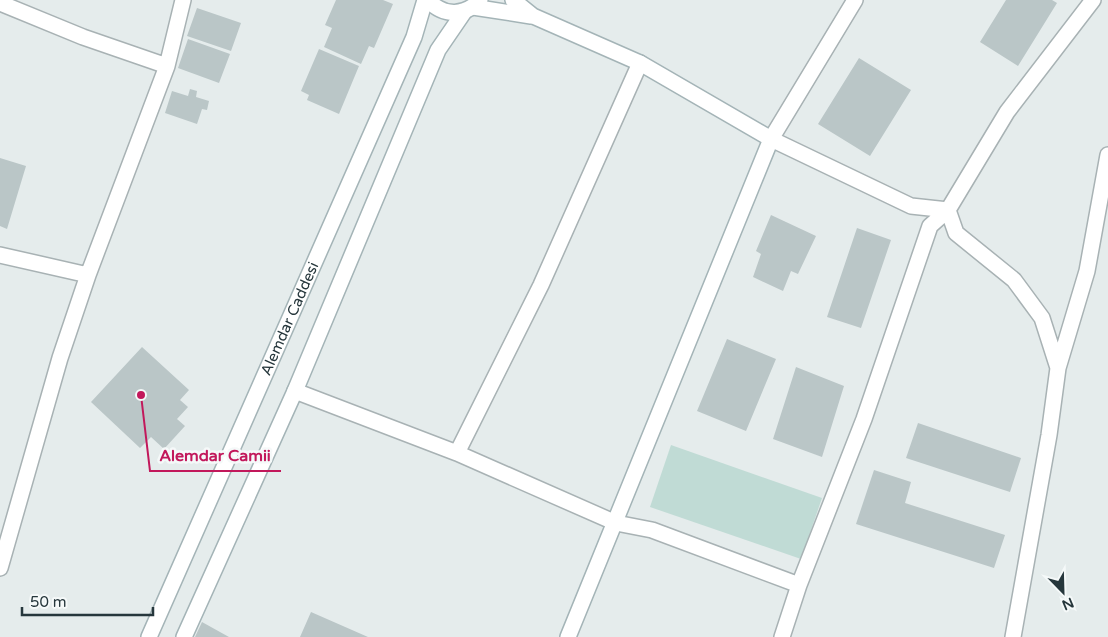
<svg xmlns="http://www.w3.org/2000/svg" width="1108" height="637" font-family="'Varela Round',sans-serif">
<style>
.green{fill:#c0dbd5}
.building{fill:#bac6c7}
.lines{fill:none;stroke-linecap:round;stroke-linejoin:round}
.street-casing{stroke:#a8b2b4;stroke-width:18}
.secondary-casing{stroke:#a4b4b7;stroke-width:18}
.street{stroke:#fff;stroke-width:15}
.secondary{stroke:#fff;stroke-width:15}
.labels{text-anchor:middle;dominant-baseline:central;stroke-width:5;stroke-linejoin:round;paint-order:stroke}
.street-label{font-size:15px;fill:#26373c;stroke:#f5f9f9}
.leader{fill:none;stroke:#c2185b;stroke-width:2}
.callout-dot{fill:#c2185b;stroke:#f5f9f9;stroke-width:2}
.callout-label{font-size:16px;text-anchor:middle;font-weight:bold;fill:#c2185b;stroke:#f5f9f9;stroke-width:5;stroke-linejoin:round;paint-order:stroke}
</style>
<rect width="100%" height="100%" fill="#e5ecec"/>
<path class="green" d="M671 445 822 498 801 559 650 507Z"/>
<path class="building" d="M336 0H383L393 4 374 48 369 46 361 64 324 47 332 28 325 25Z
M1006 0H1052L1057 3 1018 66 980 42Z
M197 8 241 23 231 51 187 36Z
M188 39 230 54 219 83 178 68Z
M319 49 359 66 339 114 307 100 309 95 301 91Z
M859 58 911 90 870 156 818 124Z
M190 89 197 91 196 97 209 101 207 110 202 109 197 124 165 113 172 91 188 96Z
M0 158 26 166 7 229 0 226Z
M771 215 816 236 798 274 791 271 783 291 753 277 761 254 756 251Z
M857 228 891 240 861 328 827 317Z
M727 339 776 359 746 431 697 411Z
M142 347 189 390 180 400 188 407 177 419 185 426 164 449 151 437 140 448 91 402Z
M796 367 844 386 822 457 773 439Z
M918 423 1021 458 1010 492 906 458Z
M874 470 911 482 905 503 1005 535 994 568 856 524Z
M311 612 368 637H300Z
M202 622 229 637H195Z"/>
<g class="lines">
<g class="street-casing">
<path id="street" d="M0 3 83 37 167 66
M0 255 88 275
M1058 368 1042 318 1014 280 956 233 948 210 1007 112 1093 0
M295 391 457 453 616 523 652 530 799 585 782 637
M457 453 541 285 640 63
M0 568 60 358 88 275 167 66 183 0
M799 585 864 419 930 226 948 210 911 206 771 139 855 0
M1013 637 1049 435 1058 368 1087 271 1108 155"/>
</g>
<g class="secondary-casing">
<g id="secondary">
<path d="M428 0C444 17 465 16 480 0"/>
<path d="M513 0 533 16 640 63 771 139 568 637"/>
<path d="M473 7 531 16"/>
<path id="s1" d="M149 637 414 37 425 0"/>
<path d="M184 637 295 391 438 50 464 12"/>
</g>
</g>
<use href="#street" class="street"/>
<use href="#secondary" class="secondary"/>
</g>
<g class="labels">
<g class="street-label">
<text stroke="none"><textPath href="#s1" startOffset="348">Alemdar Caddesi</textPath></text>
</g>
</g>
<path class="leader" d="M141 395L150 471H281"/>
<circle class="callout-dot" cx="141" cy="395" r="5"/>
<g class="callout-label">
<text x="215" y="461">Alemdar Camii</text>
</g>
<g transform="translate(1063 592) rotate(157)" stroke="#f5f9f9" stroke-width="4" paint-order="stroke">
<path d="M0-4L9 19L0 12L-9 19Z" fill="#26373c"/>
<text y="-8" font-size="14" font-weight="bold" text-anchor="middle" fill="#26373c">N</text>
</g>
<path d="M22 607v8h131v-8" fill="none" stroke="#26373c" stroke-width="2.5"/>
<text x="30" y="607" font-size="15" fill="#26373c" stroke="#f5f9f9" stroke-width="4" paint-order="stroke">50 m</text>
</svg>
